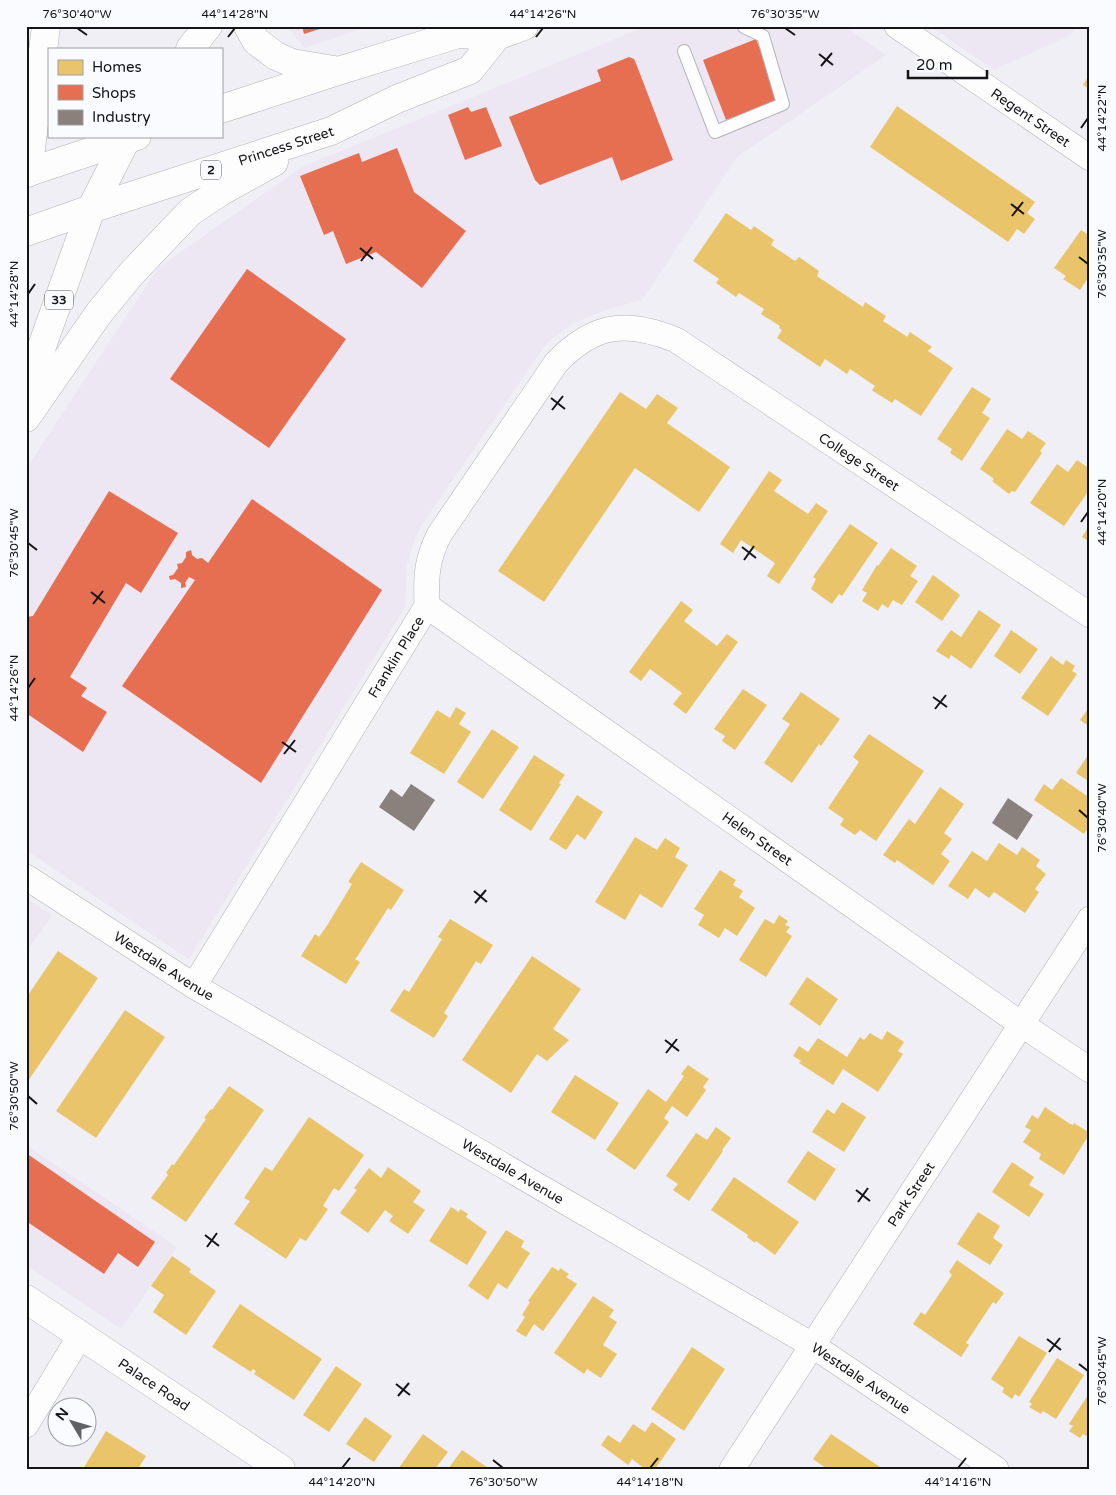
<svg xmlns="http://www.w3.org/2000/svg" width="1116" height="1495" font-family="'Varela Round',sans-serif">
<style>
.commercial{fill:#ede6f3}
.homes{fill:#e9c46a}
.shops{fill:#e76f51}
.industry{fill:#8a817c}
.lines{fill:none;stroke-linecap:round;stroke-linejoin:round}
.lane-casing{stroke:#b2b2b6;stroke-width:14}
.street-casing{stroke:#b2b2b6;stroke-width:26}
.secondary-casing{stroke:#b2b2b6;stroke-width:29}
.primary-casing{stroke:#b2b2b6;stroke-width:29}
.lane{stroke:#fdfdfe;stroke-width:12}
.street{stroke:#fdfdfe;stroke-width:25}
.secondary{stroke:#fdfdfe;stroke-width:28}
.primary{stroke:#fdfdfe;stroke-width:28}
.ticks{fill:none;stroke:#151518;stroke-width:2}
.labels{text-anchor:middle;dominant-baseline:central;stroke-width:5;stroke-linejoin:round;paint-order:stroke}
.shield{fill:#fafbff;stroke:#5a5a5d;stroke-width:1}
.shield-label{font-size:12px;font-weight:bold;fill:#151518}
.street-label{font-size:14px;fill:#151518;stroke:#fafbff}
.neatline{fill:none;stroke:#151518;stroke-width:2}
.ticks-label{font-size:12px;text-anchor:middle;fill:#151518}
</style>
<rect width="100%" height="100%" fill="#efeff5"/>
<path class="commercial" d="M288 26H370L304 48Z
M647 26H844L886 55 737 157 642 300 605 310 570 325 546 344 421 526 414 540 407 564 405 607 189 959 26 850V469L158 268 302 167Z
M930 26H1077L1071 35 994 70Z
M26 898 52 915 26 953Z
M26 1145 177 1247 121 1329 26 1265Z"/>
<path class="homes" d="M1090 74V89L1083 85Z
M897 106 1035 202 1027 213 1035 219 1024 234 1017 229 1008 242 870 147Z
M726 213 751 230 754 226 774 240 771 245 795 261 799 257 819 271 817 276 863 307 865 302 886 316 883 321 906 336 907 337 910 332 932 347 928 351 953 368 921 416 895 399 892 403 873 391 872 390 875 386 850 369 847 374 825 359 820 367 777 338 782 330 779 328 780 326 761 314 764 309 739 293 736 297 719 285 716 283 719 279 693 261Z
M1081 230 1090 236V275L1080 290 1063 279 1066 276 1054 268Z
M972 387 991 399 982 413 990 418 962 461 950 453 952 449 937 439Z
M620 392 646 409 657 394 678 408 667 423 730 467 699 512 635 468 544 602 498 571Z
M1007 429 1022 439 1028 431 1046 443 1040 451 1042 453 1015 492 1012 491 1009 494 992 481 994 479 980 469Z
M1077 460 1090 469V480L1087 484 1090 486V489L1064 526 1030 503 1057 464 1068 472Z
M769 471 782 480 774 491 808 514 816 503 828 511 779 584 767 576 775 563 741 540 733 553 720 544Z
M850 524 878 543 842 596 839 594 832 604 811 589 816 579 813 577Z
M1090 525V542L1082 537Z
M891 548 917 566 910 576 918 581 902 605 893 600 888 608 882 604 878 611 862 601 867 593 862 590 877 565 878 566Z
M933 575 960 595 942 621 915 602Z
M681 601 693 610 684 621 717 646 727 634 738 642 686 714 673 704 682 693 650 669 641 681 629 672Z
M979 610 1001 625 971 669 951 655 949 659 936 651 951 630 961 637Z
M1011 630 1038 649 1020 674 994 656Z
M1051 656 1063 665 1066 660 1075 666 1072 671 1077 674 1048 716 1021 698Z
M743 689 767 705 735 750 722 741 725 736 714 729Z
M801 692 840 719 821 746 819 744 792 783 764 763 790 724 782 719Z
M1090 706V727L1080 720Z
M456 707 466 713 459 724 471 732 444 774 410 753 437 710 450 718Z
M492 729 519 747 483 799 457 782Z
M869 734 924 771 876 841 860 830 855 835 840 825 844 819 828 808 859 762 853 757Z
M1090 752V782L1076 773Z
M534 755 565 775 559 783 561 784 531 831 499 810Z
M1061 778 1090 798V825L1084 834 1034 800 1044 784 1052 790Z
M940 787 964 804 944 833 952 839 941 854 950 861 933 885 897 860 895 863 883 855 909 819 915 824Z
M577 795 603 812 585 840 577 834 566 850 549 839Z
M635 837 657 850 665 838 680 848 675 857 688 865 662 908 640 894 625 920 595 902Z
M999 843 1017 855 1022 847 1040 860 1036 866 1046 874 1035 889 1039 892 1025 913 994 892 989 898 975 888 968 899 948 886 972 851 987 861Z
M361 862 404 890 391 910 388 908 357 957 355 959 360 962 346 984 301 956 315 934 319 937 328 924 352 884 348 882Z
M720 870 736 880 733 885 743 891 739 897 755 908 737 936 725 928 719 938 698 925 704 915 694 909Z
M779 915 788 921 785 925 790 927 786 932 792 936 766 977 739 960 765 919 774 924Z
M450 919 493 945 481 964 476 961 444 1013 448 1016 434 1038 390 1011 404 989 409 992 442 939 438 937Z
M58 951 98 978 26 1084V998Z
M532 956 581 989 553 1029 569 1040 547 1061 537 1054 511 1093 462 1060Z
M807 977 838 999 820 1026 789 1004Z
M125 1010 165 1037 96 1138 56 1111Z
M887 1031 904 1042 898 1051 903 1054 878 1092 843 1069 833 1085 799 1063 801 1061 793 1056 799 1046 808 1052 818 1038 847 1057 860 1037 864 1040 870 1033 882 1040Z
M688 1065 709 1079 703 1087 706 1090 687 1117 672 1106 664 1118 669 1122 635 1170 606 1150 648 1089 666 1102 684 1076 681 1074Z
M575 1075 619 1103 595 1140 551 1112Z
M229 1086 264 1110 186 1222 151 1198 168 1175 166 1173 172 1164 174 1165 206 1119 204 1118 211 1109 212 1110Z
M842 1102 866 1117 844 1152 812 1132 827 1109 834 1114Z
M1045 1107 1070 1124 1073 1125 1074 1123 1090 1133 1064 1175 1039 1159 1041 1154 1023 1142 1031 1130 1025 1127 1032 1115 1038 1119Z
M309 1117 364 1155 339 1191 334 1188 323 1206 328 1209 306 1241 300 1238 286 1259 234 1224 250 1201 244 1198 265 1167 272 1171Z
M716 1127 731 1138 722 1150 723 1151 689 1201 673 1190 678 1184 666 1176 696 1133 707 1140Z
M808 1151 836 1169 815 1201 787 1182Z
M1012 1162 1034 1177 1029 1185 1044 1194 1029 1217 992 1192Z
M388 1167 421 1191 413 1202 425 1210 408 1234 389 1221 393 1216 385 1210 368 1233 340 1213 356 1191 357 1190 354 1188 369 1168 381 1178Z
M734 1177 799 1222 775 1255 756 1241 755 1243 747 1237 748 1235 711 1210Z
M451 1207 459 1212 460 1209 468 1214 466 1217 487 1232 467 1265 429 1241Z
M978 1212 1000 1226 993 1238 1003 1245 990 1265 957 1244Z
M506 1230 524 1241 521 1247 530 1253 507 1289 498 1283 488 1300 468 1286Z
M172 1256 191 1269 189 1272 216 1291 186 1335 153 1312 164 1295 151 1286Z
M957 1260 1004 1293 996 1304 993 1302 966 1343 969 1345 961 1357 913 1324 921 1312 925 1315 952 1275 949 1272Z
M552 1267 559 1271 560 1268 569 1274 566 1277 577 1284 543 1331 534 1324 526 1337 516 1331 525 1317 522 1315 530 1302 528 1301Z
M593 1296 614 1310 609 1317 617 1322 603 1345 617 1354 601 1378 587 1369 584 1374 554 1353Z
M240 1304 322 1359 294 1400 254 1374 256 1371 253 1369 251 1372 212 1347Z
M1019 1336 1047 1353 1019 1397 1015 1394 1012 1399 1002 1392 1004 1388 991 1379Z
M692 1347 725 1369 684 1431 651 1409Z
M1057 1358 1084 1375 1056 1419 1043 1411 1041 1414 1029 1407 1032 1404 1029 1402Z
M336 1366 362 1384 329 1432 303 1415Z
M1090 1392V1438L1083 1434 1080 1438 1069 1431 1073 1426 1069 1424Z
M365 1417 392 1436 374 1462 346 1444Z
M652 1422 676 1439 655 1469H645L632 1459 628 1465 601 1445 608 1435 620 1443 633 1424 645 1432Z
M106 1431 146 1456 138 1469H83Z
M423 1434 448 1452 435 1469H398Z
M831 1434 883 1469H827L813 1459Z
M462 1450 487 1467V1469H448Z"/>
<path class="shops" d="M302 26H326V27L304 34Z
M756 39 780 100 726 120 703 60Z
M629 57 634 59 637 66 673 160 621 181 612 157 540 185 535 180 509 117 601 81 597 70Z
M468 107 471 112 486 107 502 146 465 160 448 115Z
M397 148 414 192 466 231 422 288 376 252 346 264 333 231 324 235 300 176 359 153 362 162Z
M247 269 346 339 269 448 170 379Z
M109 491 178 533 141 593 126 583 70 677 87 688 81 696 107 712 83 752 26 713V617L33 616Z
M252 499 382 590 261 783 122 686 195 580 189 577 185 583 186 587 181 588V583L175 579 170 580 169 576 173 575 178 568 177 564 182 563 186 557V552L191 550 192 555 197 559 202 558 208 563Z
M26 1153 155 1242 138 1267 118 1253 104 1274 26 1221Z"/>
<path class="industry" d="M411 784 435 800 414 831 379 807 391 789 402 797Z
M1008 798 1033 815 1017 840 992 823Z"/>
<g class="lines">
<g class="lane-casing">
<path id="lane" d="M684 51 715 132 783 104 763 36 744 27"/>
</g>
<g class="street-casing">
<g id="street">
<path id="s1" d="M897 26 1090 158"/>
<path id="s2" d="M427 606 1021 1024 1090 1070"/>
<path id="s3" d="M26 877 194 986 812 1345 996 1469"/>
<path id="s4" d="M194 986 427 606C426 578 426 561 439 535L556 363C594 323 627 320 676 340L1090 615"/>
<path d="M26 1425 80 1336"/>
<path id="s5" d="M732 1469 1090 919"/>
</g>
</g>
<g class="secondary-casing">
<g id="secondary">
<path d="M190 49 208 26"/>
<path d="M28 173 46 26"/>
<path d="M91 209 128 136"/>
<path id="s6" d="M26 1299 281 1469"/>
</g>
</g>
<g class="primary-casing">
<g id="primary">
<path d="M248 26 256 41 276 56 292 63 334 70"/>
<path d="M221 109 338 71 458 34 497 36 524 26"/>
<path d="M26 173 137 136"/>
<path id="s7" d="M26 232 91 209 331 131 397 99 470 70 497 36"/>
<path d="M26 391 91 209"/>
<path d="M26 418 99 313 131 274 190 212 220 192 274 162"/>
</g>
</g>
<use href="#lane" class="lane"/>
<use href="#street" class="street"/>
<use href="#secondary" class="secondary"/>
<use href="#primary" class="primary"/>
</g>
<path class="ticks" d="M77 28 87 35M785 28 795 35M228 37 235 28M536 37 543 28M819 54 833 65M821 66 832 53M1081 128 1088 118M1011 204 1024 214M1012 216 1023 202M360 248 373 259M1079 257 1088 264M361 261 372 247M28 294 35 284M551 398 565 409M552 410 563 396M1081 522 1088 512M28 543 37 550M742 547 756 558M744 560 754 546M91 592 105 603M93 604 103 591M28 688 35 678M933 697 947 707M935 709 946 695M282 742 296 752M284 754 295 740M1079 810 1088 818M474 891 487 902M475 903 486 890M665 1040 679 1051M666 1053 677 1039M28 1096 37 1104M856 1190 870 1201M858 1202 868 1188M205 1235 219 1246M207 1247 217 1233M1047 1339 1061 1350M1049 1352 1060 1338M1079 1364 1088 1371M396 1384 410 1395M398 1396 409 1383M493 1460 503 1468M342 1468 350 1458M650 1468 658 1458M958 1468 966 1458"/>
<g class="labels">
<g class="shield">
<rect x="201" y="160.5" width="20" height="19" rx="4"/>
<rect x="45" y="290.5" width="28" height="19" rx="4"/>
</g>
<g class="shield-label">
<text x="211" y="170">2</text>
<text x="59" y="300">33</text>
</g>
<g class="street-label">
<text stroke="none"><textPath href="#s1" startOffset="162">Regent Street</textPath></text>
<text stroke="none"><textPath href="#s7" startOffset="274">Princess Street</textPath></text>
<text stroke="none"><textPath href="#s4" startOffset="1079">College Street</textPath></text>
<text stroke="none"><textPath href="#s4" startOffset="386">Franklin Place</textPath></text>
<text stroke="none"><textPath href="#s2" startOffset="404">Helen Street</textPath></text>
<text stroke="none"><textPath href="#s3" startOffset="164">Westdale Avenue</textPath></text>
<text stroke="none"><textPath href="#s3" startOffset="569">Westdale Avenue</textPath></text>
<text stroke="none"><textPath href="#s5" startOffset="328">Park Street</textPath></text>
<text stroke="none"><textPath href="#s3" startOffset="974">Westdale Avenue</textPath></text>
<text stroke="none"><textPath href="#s6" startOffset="154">Palace Road</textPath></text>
</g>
</g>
<rect width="1116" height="1495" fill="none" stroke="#fafbff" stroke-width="55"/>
<rect x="48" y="48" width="175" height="90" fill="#fafbff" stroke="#9e9fa3"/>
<rect x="58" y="60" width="25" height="15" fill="#e9c46a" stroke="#9e9fa3"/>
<text x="92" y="72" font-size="15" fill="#151518">Homes</text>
<rect x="58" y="85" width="25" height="15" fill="#e76f51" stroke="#9e9fa3"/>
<text x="92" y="98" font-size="15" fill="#151518">Shops</text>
<rect x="58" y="110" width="25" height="15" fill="#8a817c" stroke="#9e9fa3"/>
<text x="92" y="122" font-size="15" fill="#151518">Industry</text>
<g transform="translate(72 1422) rotate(308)"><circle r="24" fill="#fafbff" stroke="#9e9fa3"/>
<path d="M0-4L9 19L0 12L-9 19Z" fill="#616165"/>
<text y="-8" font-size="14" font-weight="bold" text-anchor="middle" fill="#151518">N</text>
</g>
<path d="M908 70v8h79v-8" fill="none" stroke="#151518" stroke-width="2.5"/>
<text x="916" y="70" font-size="15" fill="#151518" stroke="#fafbff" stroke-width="4" paint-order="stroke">20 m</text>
<rect x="28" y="28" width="1060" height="1440" class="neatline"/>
<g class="ticks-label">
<text x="77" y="18">76°30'40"W</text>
<text x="235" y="18">44°14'28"N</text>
<text x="543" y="18">44°14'26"N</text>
<text x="785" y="18">76°30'35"W</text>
<text transform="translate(1102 118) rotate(-90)" y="4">44°14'22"N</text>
<text transform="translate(1102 264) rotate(-90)" y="4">76°30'35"W</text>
<text transform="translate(14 294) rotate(-90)" y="4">44°14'28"N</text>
<text transform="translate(1102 512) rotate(-90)" y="4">44°14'20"N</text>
<text transform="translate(14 543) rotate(-90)" y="4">76°30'45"W</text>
<text transform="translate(14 688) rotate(-90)" y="4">44°14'26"N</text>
<text transform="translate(1102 818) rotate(-90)" y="4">76°30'40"W</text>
<text transform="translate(14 1096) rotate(-90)" y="4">76°30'50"W</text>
<text transform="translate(1102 1371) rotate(-90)" y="4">76°30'45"W</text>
<text x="342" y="1486">44°14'20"N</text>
<text x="503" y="1486">76°30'50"W</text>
<text x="650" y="1486">44°14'18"N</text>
<text x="958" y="1486">44°14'16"N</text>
</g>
</svg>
